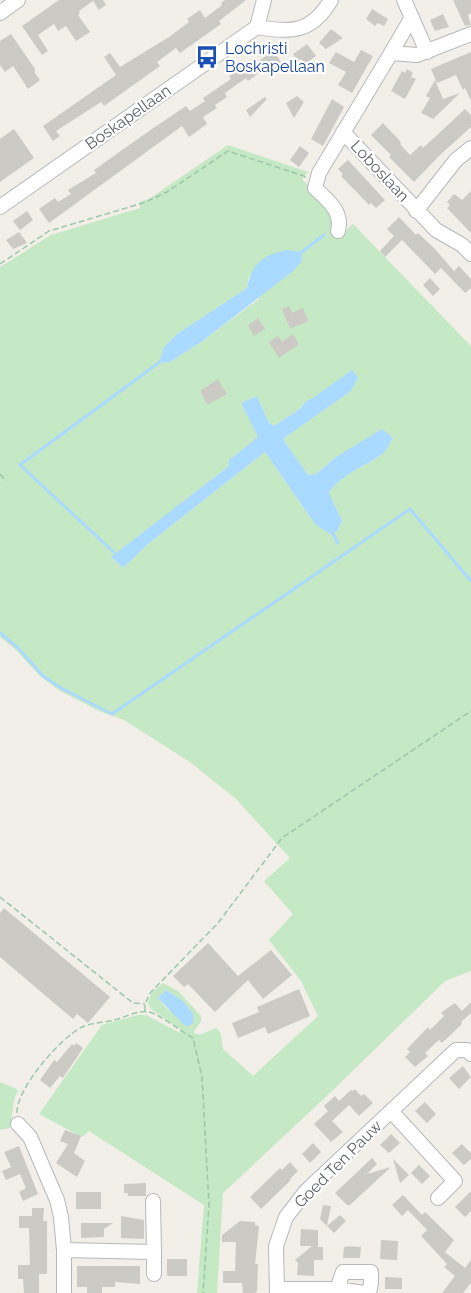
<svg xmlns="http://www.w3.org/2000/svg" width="471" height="1293" font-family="Raleway,sans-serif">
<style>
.green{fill:#c5e8c5;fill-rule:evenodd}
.water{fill:#aadaff}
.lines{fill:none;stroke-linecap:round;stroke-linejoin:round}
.stream{stroke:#aadaff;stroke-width:3}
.building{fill:#cccac5}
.minor-casing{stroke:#b5b8bc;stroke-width:16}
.path{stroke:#9cc7a9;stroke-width:1.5;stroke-dasharray:6 3;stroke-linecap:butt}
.minor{stroke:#fff;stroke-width:14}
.labels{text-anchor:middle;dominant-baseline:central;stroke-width:4.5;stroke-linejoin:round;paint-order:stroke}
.transit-label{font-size:16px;fill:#164399;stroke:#fff;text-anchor:start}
.street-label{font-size:16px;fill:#5f6368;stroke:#fff}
</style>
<rect width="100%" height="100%" fill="#f1efe8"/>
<path class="green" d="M228 145 308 172 302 179 335 214 342 234 353 224 471 346V971L445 981 331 1092 223 1193 217 1293H197L204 1205 89 1131 82 1137 39 1114 102 1025 138 1015H146L180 1033V1029L152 1010 148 1004 151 993 163 983 178 991 201 1016V1022L194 1031 195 1034H202L216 1028 221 1034 223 1049 253 1076 318 1016 301 981 269 940 293 914 264 881 290 858 236 799 190 762 124 720 101 712 60 691 40 676 16 650 0 637V267L51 235 140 208 139 202 149 199ZM249 275 259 299 204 340 170 362 160 363 164 347 177 334 247 288ZM351 391 283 439 308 475 316 474 336 457 393 438 386 450 381 455C365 466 339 476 329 493L342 521 337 531 330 533 315 524 265 452 148 544 123 568 112 558 229 466V460L259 437 241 403 257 396 269 423 274 426 301 408 306 401ZM166 990 183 1001 193 1014 168 1010 158 998Z
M0 1082 18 1090 14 1100 10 1128 0 1130Z"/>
<path class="water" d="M287 250 297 251 302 255 301 262 293 271 204 340 170 362 159 363 164 347 177 334 247 288C252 264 262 255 287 250Z
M352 370 358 378 351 391 283 439 308 475 316 474 336 457 382 429 393 438 386 450 381 455C365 466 339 476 329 493L342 521 337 531 330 534 315 524 265 452 148 544 123 568 111 557 229 466V460L258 437 241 403 257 396 269 423 274 426 301 408 306 401 313 398Z
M166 990 183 1001 193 1014V1023L189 1026 184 1025 158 998Z"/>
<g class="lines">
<path class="stream" d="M299 254 324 235
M331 530 338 543
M118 556 20 465 161 361
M0 633 18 648 43 676 61 688 112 714 410 509 471 581"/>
</g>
<path class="building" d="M59 0H103L106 5 99 10 93 1 79 11 80 13 78 15 90 32 76 41 66 26 58 31 54 24 38 35 48 51 42 55 22 26Z
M225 0H246L219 21 221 24 180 53 176 48 157 62 160 66 104 106 101 102 56 131 60 136 53 141 43 126 116 75 104 57 110 53 120 67 169 37 189 22 187 19 200 10 205 18 222 5 221 3Z
M453 0H471V13L468 15 471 25 465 26Z
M372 9 388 19 384 26 378 23 375 26 366 19Z
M443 14 449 27 435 31 430 20Z
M331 29 343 38 326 49 319 43Z
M11 34 35 69V73L40 80 28 89 13 66 5 72 0 65V41Z
M307 44 316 56 305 64 301 59 298 61 293 54Z
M361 50 373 56 352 93 338 85 346 72 329 63 336 52 354 62Z
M273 51 284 66 270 76 265 69 248 81 246 78 225 93 227 97 215 105 217 108 203 117 207 124 189 137 182 126 49 223 39 209 55 198 58 202 71 194 68 190 96 173 94 170 149 131 186 106 190 111 205 101 203 98 231 79 229 76 247 63 250 67Z
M471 52V101L465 88 463 90 456 75 437 83 431 69Z
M407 69 413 73 411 77 416 79 405 99 391 91 402 71 405 73Z
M435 80 443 99 460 93 433 119 421 113 430 98 426 96Z
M297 96 304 102 294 118 286 103Z
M265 97 267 99 250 117 246 110Z
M332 99 344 107 323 146 311 139Z
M465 109 471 115V127L440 155 414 182 389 157 391 155 371 135 383 123 401 142 400 144 410 155 421 145 423 148Z
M14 129 34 158 0 182V139Z
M300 146 309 153 299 167 290 160Z
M348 160 385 200 376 208 371 203 369 205 341 176 343 174 338 169Z
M471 191V233L447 208 450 205 447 202 454 194 462 200Z
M27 211 33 220 20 230 13 221Z
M399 217 416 235 418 233 434 248 454 271 459 266 471 279V288L465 293 441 268 435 274 402 240 385 257 380 251 394 236 387 229Z
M19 232 27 243 13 249 6 240Z
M430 278 440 289 433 296 423 285Z
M289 306 292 313 303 308 308 321 290 329 282 309Z
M258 318 265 329 254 336 248 325Z
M293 334 299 344 279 358 269 342 278 336 282 342Z
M218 379 227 394 209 404H207L201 393V390Z
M4 908 110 997 88 1023 77 1014 73 1019 0 957V913Z
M208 943 238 976 271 950 292 975 263 999 248 980 215 1012 188 984 184 987 173 976Z
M299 989 310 1016 268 1034 265 1027 238 1038 232 1023 259 1012 257 1007Z
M471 1002V1013L461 1022 462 1024 442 1043 439 1040 425 1053 428 1056 415 1067 405 1057 410 1052 407 1049 428 1027 430 1030 444 1016 441 1013 446 1009 455 1003 462 1011Z
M76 1043 83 1048 63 1078 60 1076 50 1088 40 1080 54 1060 57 1062 72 1044 74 1046Z
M463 1066 471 1077 459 1089 449 1078Z
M355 1089 361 1096 364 1094 373 1103 359 1116 349 1105 332 1121 343 1132 331 1142 314 1124 328 1111 324 1106 335 1096 339 1101 351 1090 353 1091Z
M425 1102 436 1114 427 1123 415 1111Z
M65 1130 81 1136 74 1153 85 1161 77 1177 56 1163 68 1144 60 1141Z
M391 1134 400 1143 389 1153 380 1145Z
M313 1143 321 1152 310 1163 302 1154Z
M462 1144 471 1153V1159L464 1165 452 1153Z
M19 1146 38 1194 23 1201 19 1192 26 1188 20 1174 6 1180 2 1171 11 1167 4 1152Z
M372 1158 377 1164 367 1174 391 1167 350 1205H347L335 1193Z
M393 1159 409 1175 400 1183Z
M290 1162 298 1171 290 1179 291 1180 261 1209 250 1197 280 1168 282 1170Z
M419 1165 430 1176 422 1184 411 1173Z
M146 1183V1196H128V1193H124V1184Z
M471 1191V1211L465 1217 455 1207Z
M76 1192H101V1209H76Z
M403 1195 422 1215 425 1212 454 1240 445 1252 465 1268 471 1260V1283L463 1293H442L455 1276 444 1267 447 1264 421 1236 427 1230 408 1210 402 1216 392 1205Z
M323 1205 331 1206 327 1226 320 1219Z
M32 1208H44L43 1221H47V1274H39V1293H24L23 1279H18V1265H30L29 1228H19V1216H32Z
M340 1215 346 1221 334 1233 327 1226Z
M121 1216 144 1220V1239L121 1238Z
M240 1221 255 1222V1225L259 1226 255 1264H258L257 1291 255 1293H243L242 1283H223V1271H235L236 1242H222V1235Z
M81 1223H113L104 1229V1237L81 1238Z
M301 1229 318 1230V1247H323V1260H314V1276L297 1275 298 1263 295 1260 312 1246H300Z
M381 1240 398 1241 397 1260 380 1259Z
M346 1246 361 1247 360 1258H343L344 1247H348Z
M167 1259H187V1276H167Z
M77 1266H140V1284L115 1282V1287H102V1293H87V1287H77Z
M385 1277 402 1278V1289H385Z"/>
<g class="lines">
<g class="minor-casing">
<path id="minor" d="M404 0 427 52
M0 13 18 0
M412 17 391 53 417 55 471 34
M257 27C290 33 312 33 331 0
M343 132 436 230 462 245 471 254
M0 207 257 27 264 0
M416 211 456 160 471 148
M338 231C343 211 328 201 315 188L319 173 391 53
M391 1111 455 1181 438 1198
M18 1124 30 1137 57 1200 61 1217 64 1250V1293
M153 1201 154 1252
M64 1250 154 1252V1274
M277 1289H337L364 1293
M337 1289 343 1272H371V1283L369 1293
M277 1293 276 1246 286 1217 306 1191 456 1050H467L471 1054"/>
</g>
<path class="path" d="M0 264 49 231 143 203 167 192 228 151 304 176 306 178
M0 474 6 481
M0 897 133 1003 145 1004
M145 1011V1004L150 993 218 923 282 838 471 711
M17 1113C16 1089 60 1038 82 1027 93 1022 106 1023 118 1019 127 1016 139 1010 149 1012 159 1014 182 1032 193 1038L202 1077 209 1205 203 1293"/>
<use href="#minor" class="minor"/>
</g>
<defs>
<g id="bus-bare" transform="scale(1.8)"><path d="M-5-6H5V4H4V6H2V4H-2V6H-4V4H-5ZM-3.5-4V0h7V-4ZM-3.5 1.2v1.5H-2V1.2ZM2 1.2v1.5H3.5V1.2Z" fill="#1a4fb4" stroke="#fff" stroke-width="2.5" paint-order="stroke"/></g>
</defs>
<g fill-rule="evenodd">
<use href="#bus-bare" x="207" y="57"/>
</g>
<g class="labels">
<g class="transit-label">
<text x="225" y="48">Lochristi<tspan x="225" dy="18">Boskapellaan</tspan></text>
</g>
<g class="street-label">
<text transform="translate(128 117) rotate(-35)">Boskapellaan</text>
<text transform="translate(380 171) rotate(47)">Loboslaan</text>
<text transform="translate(338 1164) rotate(-45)">Goed Ten Pauw</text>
</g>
</g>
</svg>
